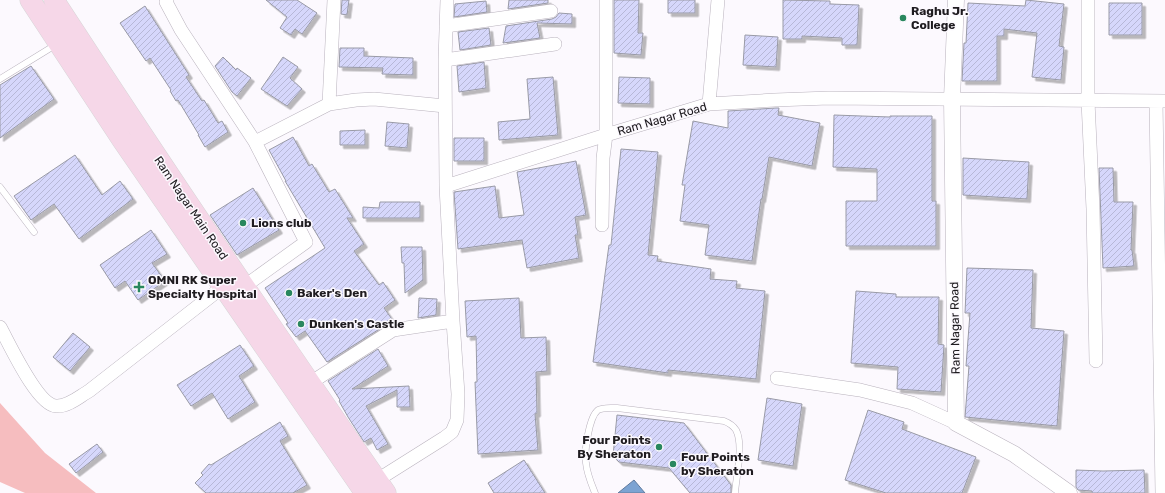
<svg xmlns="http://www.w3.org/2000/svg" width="1165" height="493" font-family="Rubik,sans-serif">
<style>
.green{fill:#f6bdbf}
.water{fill:#7ca3d2;stroke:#607a9d}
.building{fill:url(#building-hatch);stroke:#999aa6;filter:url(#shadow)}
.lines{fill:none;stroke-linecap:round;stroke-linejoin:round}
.service-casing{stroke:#b9b2bd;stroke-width:7}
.minor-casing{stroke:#b9b2bd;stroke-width:14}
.tertiary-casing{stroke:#b9b2bd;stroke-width:17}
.primary-casing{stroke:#d7d6d7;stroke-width:21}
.service{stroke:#fff;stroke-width:6}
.minor{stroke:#fff;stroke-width:13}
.tertiary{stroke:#fff;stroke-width:16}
.primary{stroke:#f6d7e8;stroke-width:20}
.poi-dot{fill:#29875e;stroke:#fcf9fe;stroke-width:1.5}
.labels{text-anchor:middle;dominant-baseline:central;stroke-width:3;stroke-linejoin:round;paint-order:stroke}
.poi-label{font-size:12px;font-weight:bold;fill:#1f1c20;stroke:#fcf9fe;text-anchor:start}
.street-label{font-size:12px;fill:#1f1c20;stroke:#fcf9fe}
</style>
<defs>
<pattern id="building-hatch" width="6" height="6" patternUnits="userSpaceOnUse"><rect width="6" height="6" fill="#d6d7fb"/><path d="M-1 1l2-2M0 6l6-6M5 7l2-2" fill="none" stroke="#b7b8d7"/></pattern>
<filter id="shadow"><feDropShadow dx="3.5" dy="3.5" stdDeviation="0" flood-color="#0004"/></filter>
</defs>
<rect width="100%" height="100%" fill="#fcf9fe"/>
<path class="green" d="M0 403 45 453 96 493H25L0 482Z"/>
<path class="water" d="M634 480 645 493H618Z"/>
<path class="building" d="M266 0H297L317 13 302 34 295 29 291 35 280 28 287 17Z
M342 0H349L347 15 341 14Z
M509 0H548V3L508 9Z
M614 0H639L638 33H643L641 55 614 53Z
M668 0H695V13H668Z
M783 0 830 1V4L859 5 857 45H842V38L802 36V39H783Z
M1026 0 1064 4 1059 46 1064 47 1061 80 1032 77 1037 33 1004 29V36H997V81H962L964 43H966L968 3 1025 6Z
M486 1 487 12 454 17 455 4Z
M1109 3H1142V35H1109Z
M145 6 189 75 186 77 202 101 204 100 218 123 222 121 228 132 205 147 198 135H199L178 100 176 101 170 91 171 90 150 58 146 61 120 23Z
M559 13 572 14V24L537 23 540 38 503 43 506 26 552 19 556 17Z
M489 28 491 45 460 50 458 32Z
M745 35 778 37 776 67 743 65Z
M340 48H364V56L413 58V75L382 74 383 68 339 67Z
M223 57 236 70 237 68 251 78 237 96 232 92 215 66Z
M283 57 298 67 290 78 302 89 287 106 261 89Z
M484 62 486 88 459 92 457 66Z
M31 66 54 99 0 138V85Z
M553 77 558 135 499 140 498 122 530 119 527 79Z
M619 77 650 78V104L618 103Z
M776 108H779L778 115 820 123 812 166 769 157 762 199H761L752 261 705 255 709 225 680 221 685 185H682L693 121 728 128V111Z
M834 115 890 117V116H932V201H936V246H846V201H877V169L833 167Z
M387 122 409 124 407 148 385 146Z
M365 130V145H340V131Z
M293 137 309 166 312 164 329 192 335 189 353 218H347L364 244 354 251 379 285 383 282 395 300 384 308 394 322 389 323 327 362 305 331 296 337 286 324 288 323 265 288 325 248 285 181H286L269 150Z
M454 138H484V161H454Z
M621 149 658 152 648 255 658 256 657 261 711 269 710 279 737 281 736 288 765 291 756 379 668 370V373L593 362 609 245H611Z
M75 155 102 195 120 181 133 199 79 239 54 204 31 220 14 196Z
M963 158 1029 162 1027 199 963 195Z
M576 161 586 215 575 217 578 235H575L579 258 527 268 522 240 458 249 454 192 495 186 499 218 524 215 517 172Z
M1099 168H1113L1114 202H1133L1131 250H1132L1134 266 1103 268Z
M253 188 279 230 237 255 210 215Z
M380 202H420V218H363V207L379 208Z
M151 230 167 254 152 263 165 281 138 300 125 281 115 288 100 265Z
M401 247H422L423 280 405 293 404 263H402Z
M967 268 1033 270 1031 328 1064 331 1057 426 965 417 969 366H966L970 313H965Z
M856 291 896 294V297H939L938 344 944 345 941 392 897 389 898 367 851 363Z
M419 298 437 299 436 315 418 318Z
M519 298 521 338 546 337 547 371 536 372 537 413 535 414 538 450 478 454 475 382H477L476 336 467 337 465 301Z
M73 333 90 347 70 371 53 357Z
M240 345 254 366 239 376 255 402 228 419 212 393 191 406 177 385Z
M378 349 388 366 352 389 409 386 410 407H397V390L366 406 388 444 377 450 371 438 364 442 348 417 339 401 340 400 328 381Z
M767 398 802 404 793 466 758 460Z
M868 410 904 422 902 429 976 457 962 493H886L845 480Z
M617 415 684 423 731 485V493H690L669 468 619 462 613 456Z
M280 422 288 436 280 441 307 485 293 493H206L195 483 203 475 201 473 209 464 211 465Z
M97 444 103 452 76 473 69 464Z
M524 460 545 493H494L488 483Z
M1076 470 1103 471 1144 470 1145 493H1092V491L1078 490 1076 487Z"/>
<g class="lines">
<g class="service-casing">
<path id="service" d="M0 79 57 44
M0 187 34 232
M595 493C591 483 587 474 586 463 584 452 589 417 598 410 603 407 611 408 617 408L724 421C729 423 733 425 736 430 744 445 736 477 735 493"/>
</g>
<g class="minor-casing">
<path id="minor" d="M167 0 166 2 181 30 255 142 306 242 238 291
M334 0 329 104 356 100 374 99 445 106
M1088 0V101L1093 209 1096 361
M446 26 551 11
M445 60 555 44
M1156 101 1162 493
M709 104 718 0
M255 142 329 104
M446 186 445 60 447 0
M602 225 603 158 606 135 709 104 775 100 829 98 1165 101
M0 327C9 343 37 405 56 406 68 407 80 396 89 391L229 282
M777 378 860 390 912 403 956 423
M310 383 393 330 453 321
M371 484 444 438 452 432 457 420 458 394 453 321 446 186 606 135V0"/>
</g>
<g class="tertiary-casing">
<path id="tertiary" d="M956 0 952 99 956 423 1014 454 1069 493"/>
</g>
<g class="primary-casing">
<path id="primary" d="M30 0 122 140 365 493
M54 0C162 166 273 330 386 493"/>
</g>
<use href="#service" class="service"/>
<use href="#minor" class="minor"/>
<use href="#tertiary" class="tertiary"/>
<use href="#primary" class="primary"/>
</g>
<g class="poi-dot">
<circle cx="903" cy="18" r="4"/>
<circle cx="243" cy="223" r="4"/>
<path d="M137 281h4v4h4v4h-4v4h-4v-4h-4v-4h4z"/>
<circle cx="289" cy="293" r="4"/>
<circle cx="301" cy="324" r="4"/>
<circle cx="659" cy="447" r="4"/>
<circle cx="673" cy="464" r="4"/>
</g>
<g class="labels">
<g class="poi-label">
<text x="911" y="11">Raghu Jr.<tspan x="911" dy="14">College</tspan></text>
<text x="251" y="223">Lions club</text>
<text x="148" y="280">OMNI RK Super<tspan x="148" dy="14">Specialty Hospital</tspan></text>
<text x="297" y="293">Baker's Den</text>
<text x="309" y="324">Dunken's Castle</text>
<text x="651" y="440" text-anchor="end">Four Points<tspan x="651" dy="14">By Sheraton</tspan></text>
<text x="681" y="457">Four Points<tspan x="681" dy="14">by Sheraton</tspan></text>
</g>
<g class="street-label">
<text transform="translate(662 119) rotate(-16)">Ram Nagar Road</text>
<text transform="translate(191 208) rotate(56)">Ram Nagar Main Road</text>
<text transform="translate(955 328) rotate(-91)">Ram Nagar Road</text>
</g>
</g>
</svg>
